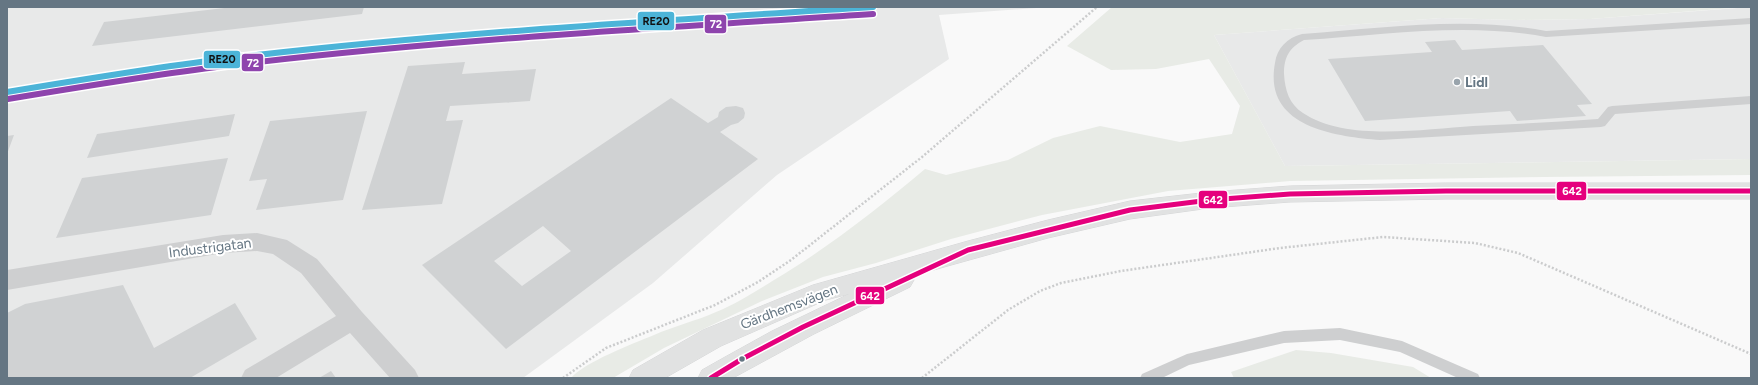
<svg xmlns="http://www.w3.org/2000/svg" width="1758" height="385" font-family="Figtree,sans-serif">
<style>
.built{fill:#e8e9e9}
.green{fill:#e8ebe6}
.building{fill:#d0d2d3;fill-rule:evenodd}
.lines{fill:none;stroke-linecap:round;stroke-linejoin:round}
.secondary-casing{stroke:#d5d6d7;stroke-width:1}
.path{stroke:#cbcccd;stroke-width:2.5;stroke-dasharray:2 2;stroke-linecap:butt}
.lane{fill:#cecfd0;fill-rule:evenodd}
.street{fill:#cecfd0;fill-rule:evenodd}
.secondary{fill:#e1e2e2;fill-rule:evenodd}
.bus-1-casing{stroke:#fff;stroke-width:8}
.bus-1{stroke:#e5007d;stroke-width:5}
.rail-1-casing{stroke:#fff;stroke-width:9}
.rail-2-casing{stroke:#fff;stroke-width:9}
.rail-1{stroke:#4cb4d8;stroke-width:6}
.rail-2{stroke:#8e44ad;stroke-width:6}
.poi-dot{fill:#99a4ac;stroke:#fff;stroke-width:1.5}
.bus-dot{fill:#657683;stroke:#fff;stroke-width:1.5}
.labels{text-anchor:middle;dominant-baseline:central;stroke-width:4;stroke-linejoin:round;paint-order:stroke}
.poi-label{font-size:14px;font-weight:bold;fill:#657683;stroke:#fff;text-anchor:start}
.street-label{font-size:14px;fill:#657683;stroke:#fff}
.line-badge{stroke:#fff;stroke-width:1.5}
.badge-label{font-size:11px;text-anchor:middle;font-weight:bold;fill:#fff}
.pale-badge-label{font-size:11px;text-anchor:middle;font-weight:bold;fill:#111}
</style>
<rect width="100%" height="100%" fill="#f9f9f9"/>
<path class="built" d="M7 7H1050L939 15 949 59 777 175 653 283 523 378H7Z
M1751 7V159L1285 166 1214 35 1442 18 1515 20 1590 19Z"/>
<path class="green" d="M1112 7H1746L1590 19 1515 20 1442 18 1214 35 1285 166 1751 159V175L1544 177 1290 181 1168 191 1042 215 951 239 876 263 823 277 762 301 664 348 613 378H571C583 363 634 343 654 335 674 326 696 321 716 312 736 304 756 291 774 280 828 248 877 209 925 169L946 175 1008 160 1053 138 1100 126 1180 142 1232 134 1240 106 1209 59 1156 69 1111 70 1067 46Z
M1296 350 1331 353 1413 367 1431 378H1234L1231 372Z"/>
<path class="building" d="M233 7H364L362 14 92 46 104 22Z
M1455 40 1462 50 1543 45 1592 104 1577 105 1586 116 1517 121 1510 111 1365 121 1328 59 1432 52 1425 42Z
M465 62 462 74 536 69 530 101 450 106 446 121 463 120 442 204 362 210 408 66Z
M671 98 708 123 718 117 719 112 726 107 736 106 743 108 745 113 744 118 738 123 731 125 720 132 758 159 506 349 422 265ZM543 226 571 251 522 286 494 261Z
M367 111 343 200 256 210 267 179 249 181 270 121Z
M235 114 229 136 87 158 97 134Z
M14 135 7 154V136Z
M228 158 211 215 56 238 82 178Z
M123 285 154 348 235 303 257 339 190 378H7V313L25 304Z
M331 371 336 378H319Z"/>
<g class="lines">
<g class="secondary-casing">
<path id="secondary" d="M1446 183H1751V199H1446L1290 202 1210 208 1130 219 1048 238 912 276 914 280 910 287 814 334 733 378H698L702 370 725 357 772 331 849 294 826 300 721 346 665 378H629L633 370 703 330 813 285 968 241 1048 220 1130 201 1210 192 1290 186Z"/>
</g>
<path class="path" d="M563 378 606 348 715 305 758 282 791 260 922 157 1097 7
M922 378 1008 310 1040 291 1061 283 1121 271 1280 248 1383 237 1475 243 1518 253 1751 354"/>
<path class="lane" d="M1751 18V24L1546 37C1466 22 1384 35 1304 40 1289 48 1284 57 1284 74 1285 90 1289 104 1303 113 1346 142 1424 129 1473 126 1515 124 1556 122 1598 119L1608 107 1612 106 1751 96V104L1615 114 1605 126 1601 127 1380 140C1334 136 1263 127 1275 63 1277 48 1287 38 1302 34 1383 28 1466 16 1546 31Z
M1340 328 1402 341 1478 374 1480 378H1458L1400 352 1340 340 1284 343 1189 365 1162 378H1140L1142 374 1187 354 1284 331Z"/>
<path class="street" d="M257 233 287 240 317 259 362 312 415 370 419 378H390L350 333 276 378H241L245 370 336 316 301 273 273 254 257 251 223 253 7 290V270L223 235Z"/>
<use href="#secondary" class="secondary"/>
<g class="bus-1-casing">
<path id="bus-1" d="M711 378 742 359 803 327 968 250 1130 210 1210 200 1290 194 1446 191H1751"/>
</g>
<use href="#bus-1" class="bus-1"/>
<g class="rail-1-casing">
<path id="rail-1" d="M7 92C79 80 151 68 223 59 439 33 656 21 873 7"/>
</g>
<g class="rail-2-casing">
<path id="rail-2" d="M8 99C80 87 152 75 224 66 439 40 656 28 873 14"/>
</g>
<use href="#rail-1" class="rail-1"/>
<use href="#rail-2" class="rail-2"/>
</g>
<circle class="poi-dot" cx="1457" cy="82" r="4"/>
<circle class="bus-dot" cx="742" cy="359" r="3.5"/>
<g class="labels">
<g class="poi-label">
<text x="1465" y="82">Lidl</text>
</g>
<g class="street-label">
<text transform="translate(210 248) rotate(-7)">Industrigatan</text>
<text transform="translate(789 307) rotate(-21)">Gärdhemsvägen</text>
</g>
</g>
<g class="line-badge">
<rect x="637" y="11" width="38" height="20" rx="4" fill="#4cb4d8"/>
<rect x="704" y="14" width="23" height="20" rx="4" fill="#8e44ad"/>
<rect x="203" y="50" width="38" height="19" rx="4" fill="#4cb4d8"/>
<rect x="241" y="53" width="23" height="19" rx="4" fill="#8e44ad"/>
<rect x="1556" y="181" width="31" height="20" rx="4" fill="#e5007d"/>
<rect x="1198" y="190" width="30" height="19" rx="4" fill="#e5007d"/>
<rect x="855" y="286" width="30" height="19" rx="4" fill="#e5007d"/>
</g>
<g class="badge-label">
<text x="716" y="28">72</text>
<text x="253" y="67">72</text>
<text x="1572" y="195">642</text>
<text x="1213" y="204">642</text>
<text x="870" y="300">642</text>
</g>
<g class="pale-badge-label">
<text x="656" y="25">RE20</text>
<text x="222" y="63">RE20</text>
</g>
<rect width="1758" height="385" fill="none" stroke="#657683" stroke-width="16"/>
</svg>
